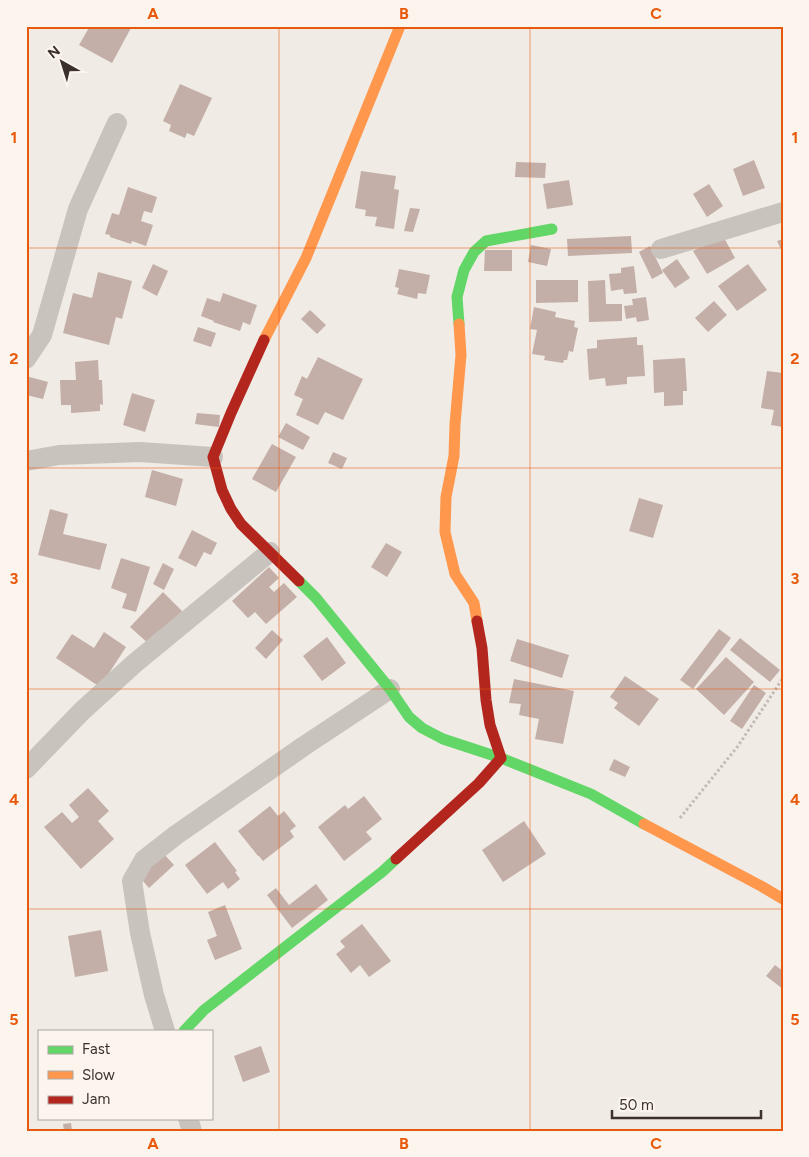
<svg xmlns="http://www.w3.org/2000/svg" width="809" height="1157" font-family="Figtree,sans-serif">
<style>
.building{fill:#c3afa7}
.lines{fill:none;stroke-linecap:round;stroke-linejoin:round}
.path{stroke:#c2bbb6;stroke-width:3;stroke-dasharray:2.5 2.5;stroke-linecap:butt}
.street{stroke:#c9c3be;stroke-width:20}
.fast{stroke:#63d668;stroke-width:11}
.slow{stroke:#ff974d;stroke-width:11}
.jam{stroke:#b3261e;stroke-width:11}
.grid{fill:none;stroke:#e8590c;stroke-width:1;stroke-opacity:0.55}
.neatline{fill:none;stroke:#e8590c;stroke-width:2}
.grid-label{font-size:16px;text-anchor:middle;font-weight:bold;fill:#e8590c}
</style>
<rect width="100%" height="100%" fill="#f0ebe5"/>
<path class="building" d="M90 26H132L112 63 79 45Z
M180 84 212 98 194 136 187 133 185 138 169 131 171 125 163 121Z
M754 160 765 188 743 196 733 169Z
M516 162 546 163 545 178 515 177Z
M361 171 396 176 394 189 399 190 394 229 375 226 377 217 365 216 366 210 355 208Z
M569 180 573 205 547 209 543 184Z
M709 184 723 206 707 217 693 194Z
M128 187 157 197 152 213 144 211 141 221 153 225 146 246 132 241 131 244 110 237V235L105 234 112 213 119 215Z
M410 208 420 209 413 232 404 231Z
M722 234 735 258 707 274 693 251Z
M631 236 632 253 568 256 567 239Z
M783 239V253L777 241Z
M531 245 551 249 547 266 528 262Z
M650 246 663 273 652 279 639 252Z
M485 250H512V271H484Z
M677 259 690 278 675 288 662 270Z
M153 264 168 271 157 296 142 288Z
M748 264 767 290 737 311 718 286Z
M634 266 637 293 624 294 623 289 611 291 609 274 621 273V268Z
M399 269 430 275 426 294 418 293 417 299 397 294 399 288 395 287Z
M98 272 132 281 122 319 116 317 109 345 63 333 73 293 92 298Z
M536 280H578V302L536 303Z
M605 280 606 304H622V321L589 322 588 281Z
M223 293 257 305 250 325 243 322 240 331 213 322 214 321 201 316 207 298 220 302Z
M646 297 649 320 637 322 636 317 626 319 624 306 633 305 632 299Z
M714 301 727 315 708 332 695 318Z
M534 307 556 312 555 317 575 321 574 327 578 328 573 352 569 351 567 360H564L563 363 544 360 545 356 532 354 537 330 530 329Z
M310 310 326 325 317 334 301 319Z
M198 327 216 333 211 347 193 341Z
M637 337V345H643L645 376 627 377V384L606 386 605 378 589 380 587 349 597 348V340Z
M318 357 363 379 343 420 325 412 318 425 296 415 303 399 294 395 302 376 307 379Z
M685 358 687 391H683V405L664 406V392L654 393 653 360Z
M98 360 99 380H102L103 405 100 404V411L71 413V405H61L60 380H76L75 362Z
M767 371 783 373V427L771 425 774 410 761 408Z
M26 376 48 382 43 399 26 395Z
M132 393 155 400 145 432 123 425Z
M197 413 220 415 219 427 195 424Z
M286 423 310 437 303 450 278 437Z
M272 444 296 457 276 492 252 479Z
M333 452 347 458 342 469 328 463Z
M152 470 183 479 176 506 145 497Z
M639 498 663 505 653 538 629 531Z
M50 509 68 514 63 534 107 544 100 570 38 555Z
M192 530 217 543 211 555 204 552 196 567 178 558Z
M386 543 402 552 387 577 371 567Z
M121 558 150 567 136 612 122 608 127 594 111 588Z
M163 563 174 569 164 590 153 584Z
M269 567 279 578 269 587 274 592 284 583 297 597 266 624 255 612 248 618 232 601Z
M163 592 182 611 150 645 130 627Z
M719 629 731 638 693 689 680 680Z
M272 630 283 640 266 659 255 648Z
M104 632 126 647 100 687 56 658 72 634 94 648Z
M327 637 346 663 322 681 303 656Z
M740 638 780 670 770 682 730 650Z
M517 639 569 655 562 678 510 661Z
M726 657 754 682 724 715 696 689Z
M625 676 659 699 639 726 614 708 618 703 610 697Z
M514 679 574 691 563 744 535 739 539 719 519 715 521 704 509 703Z
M754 685 766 693 742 729 730 721Z
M614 759 630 767 625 777 609 770Z
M88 788 109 811 98 821 114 839 81 869 44 827 62 812 72 823 79 817 69 805Z
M364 796 382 819 366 832 372 839 344 861 318 827 345 805 348 809Z
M270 806 278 816 284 811 296 826 290 831 294 837 263 861 259 856H258L238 831Z
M524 821 546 854 503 882 482 850Z
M215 842 237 871 235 872 240 879 228 889 223 882 207 894 185 865Z
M162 852 174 865 149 888 137 874Z
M316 884 328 900 292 928 267 895 276 888 289 905Z
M225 905 242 949 215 960 207 940 217 936 208 912Z
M362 924 391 961 369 977 360 965 351 973 336 954 345 947 340 941Z
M101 930 108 971 75 977 68 936Z
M775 965 783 971V989L766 976Z
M261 1046 270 1072 243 1082 234 1056Z
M71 1123 72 1131H64L63 1124Z"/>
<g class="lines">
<path class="path" d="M680 818 738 746 783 678"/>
<path class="street" d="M661 249 783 212
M26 359 42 335 78 209 117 123
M26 461 59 455 140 452 213 457
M26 769 82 711 135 663 270 552
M165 1031 154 995 140 933 132 881 144 860 176 835 304 746 390 689
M188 1118 192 1131"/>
<path class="fast" d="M459 324 457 297 464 270 474 252 486 241 552 229
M299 581 316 598 390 689 409 717 422 728 443 739 501 758 591 794 644 824
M184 1031 204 1010 382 872 396 859"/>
<path class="slow" d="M459 324 461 355 455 424 454 456 446 497 445 532 455 574 474 603 477 621
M264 340 306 258 400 26
M644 824 761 886 783 899"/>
<path class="jam" d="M264 340 231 413 213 457 222 490 231 509 241 524 299 581
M396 859 479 783 501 758 490 725 486 700 482 648 477 621"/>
</g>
<path class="grid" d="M279 26V1131M530 26V1131M26 248H783M26 468H783M26 689H783M26 909H783"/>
<rect width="809" height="1157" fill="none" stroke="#fbf5ee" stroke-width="55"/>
<rect x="38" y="1030" width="175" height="90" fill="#fbf5ee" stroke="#aea6a0"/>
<rect x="48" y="1046" width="25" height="8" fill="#63d668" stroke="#aea6a0"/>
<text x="82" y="1054" font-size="15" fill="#3b302b">Fast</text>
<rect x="48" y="1071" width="25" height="8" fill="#ff974d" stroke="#aea6a0"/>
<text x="82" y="1080" font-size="15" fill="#3b302b">Slow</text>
<rect x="48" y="1096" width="25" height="8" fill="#b3261e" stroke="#aea6a0"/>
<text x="82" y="1104" font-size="15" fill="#3b302b">Jam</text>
<g transform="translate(62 62) rotate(321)" stroke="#fbf5ee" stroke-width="4" paint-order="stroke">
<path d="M0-4L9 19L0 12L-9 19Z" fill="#3b302b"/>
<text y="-8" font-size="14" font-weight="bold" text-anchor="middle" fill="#3b302b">N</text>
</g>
<path d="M612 1110v8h149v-8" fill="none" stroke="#3b302b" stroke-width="2.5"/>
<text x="619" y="1110" font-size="15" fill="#3b302b" stroke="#fbf5ee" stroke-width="4" paint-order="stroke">50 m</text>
<rect x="28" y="28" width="754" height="1102" class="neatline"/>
<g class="grid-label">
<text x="153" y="19">A</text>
<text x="404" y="19">B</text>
<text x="656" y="19">C</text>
<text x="14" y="143">1</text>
<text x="795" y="143">1</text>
<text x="14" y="364">2</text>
<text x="795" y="364">2</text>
<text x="14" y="584">3</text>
<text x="795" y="584">3</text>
<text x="14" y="805">4</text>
<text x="795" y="805">4</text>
<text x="14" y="1025">5</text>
<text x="795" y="1025">5</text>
<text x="153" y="1149">A</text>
<text x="404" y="1149">B</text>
<text x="656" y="1149">C</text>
</g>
</svg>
